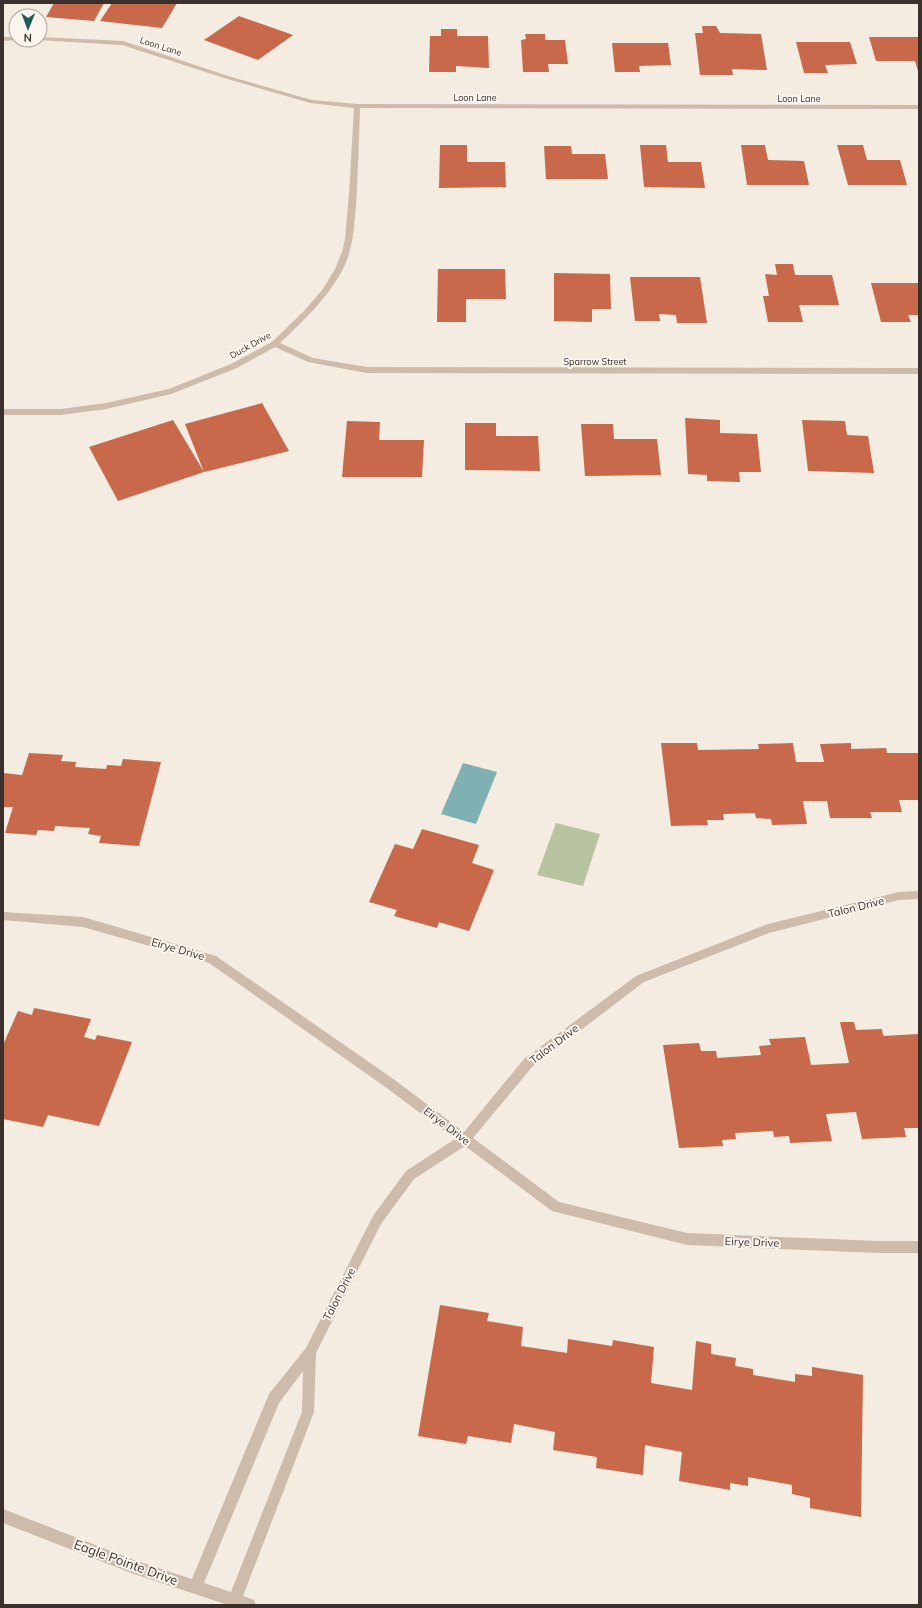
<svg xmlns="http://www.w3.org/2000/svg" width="922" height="1608" font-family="Mulish,sans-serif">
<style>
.green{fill:#b8c4a0}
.water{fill:#7fb0b2}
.building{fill:#c8694b}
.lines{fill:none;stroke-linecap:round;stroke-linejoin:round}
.minor{fill:#cdbbac;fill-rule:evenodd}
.labels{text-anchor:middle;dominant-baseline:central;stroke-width:4;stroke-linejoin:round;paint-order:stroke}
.far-street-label{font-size:9px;fill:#3b302b;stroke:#fbf5ee}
.street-label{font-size:11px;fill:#3b302b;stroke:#fbf5ee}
.near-street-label{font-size:13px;fill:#3b302b;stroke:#fbf5ee}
</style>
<rect width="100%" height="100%" fill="#f4ebe1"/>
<path class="green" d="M556 823 600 834 583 886 537 875Z"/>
<path class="water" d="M463 763 497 772 476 824 441 814Z"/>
<path class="building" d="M54 3H104L94 21 46 17Z
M112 3H177L162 28 100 21Z
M239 16 293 35 258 60 204 40Z
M702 26H716L720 33 761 34 767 70 732 69 733 75H700L695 33H703Z
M441 29H457V36H488L489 68 456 66V72H429L430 36H441Z
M525 34H545V40H565L568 64H548L549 72H523L521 40 526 39Z
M869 37H919V74L915 61H876Z
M796 42H850L857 64 825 65 828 73H804Z
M612 43H668L671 65 639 66 640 72H615Z
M440 145H467V162H505L506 187 439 188Z
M640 145H666L668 162H701L705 188 644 187Z
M741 145H765L768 160 804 161 809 185H747Z
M837 145H863L867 160H900L907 185H848Z
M544 146H571L572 154H605L608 179H546Z
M775 264H793L795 275H832L839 305H799L803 322H768L763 296H769L765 274 777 275Z
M438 269H505L506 299H466V322H437Z
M554 273 610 274 611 309H592V322L554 321Z
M630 277H700L707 323H677L676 315 659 314 660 321H635Z
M871 283H919V315H908L911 322H881Z
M262 403 289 451 204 472 185 424Z
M685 418 720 420V433L757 434 761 472H739L740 482 707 481V475L688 474Z
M173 420 204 472 118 501 89 447Z
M802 420 845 421 847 435 868 436 874 473 808 471Z
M347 421 380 422 379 440H424L422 477H342Z
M465 423H496V436H538L540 471 465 470Z
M581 424H613L614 439H657L661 475 585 476Z
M661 743H697L698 750 759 749 758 744 793 743 796 762H824L820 744 851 743V749L886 748 887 753H919V800H899L902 812H870L872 818H830L827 801H803L807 824 772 825 771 819 756 818 755 813 723 814 724 820H707L708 825 671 826Z
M29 753 63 755 61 761 76 762 75 767 106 769 107 765 121 766 123 759 161 762 139 846 99 843 101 836 88 834 90 828 55 826 54 831 38 830 36 835 5 833 13 807H3V773L22 775Z
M422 829 479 845 472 863 494 870 469 931 439 922 437 928 394 916 397 910 369 902 395 844 413 849Z
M34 1008 91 1019 84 1037 95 1040 97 1035 132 1042 99 1126 48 1115 43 1127 3 1119V1045L18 1011 32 1015Z
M840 1022H854L856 1030 882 1029 883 1036 919 1034V1128H904L906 1137 862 1139 856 1112 826 1114 832 1141 790 1143 789 1136 774 1137 773 1131 735 1133 736 1139 722 1140 723 1146 679 1148 663 1045 699 1043 701 1051H716L717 1058 761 1055 759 1046 771 1045 769 1039 805 1037 811 1065 849 1063Z
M440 1305 489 1313 487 1321 523 1327 521 1346 567 1353 568 1339 612 1346 613 1340 654 1347 651 1383 692 1390 696 1341 711 1344V1354L736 1358 735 1366 753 1369V1375L795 1382V1374L812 1376V1367L863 1375 861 1517 810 1508V1498L792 1494V1485L748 1477V1486L730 1483V1490L679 1481 682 1452 645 1445 643 1475 596 1468 597 1457 553 1450 555 1432 514 1424 511 1443 468 1436 466 1444 418 1436Z"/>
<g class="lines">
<path class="minor" d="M3 37H16V40H19L3 41Z
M40 37 123 41 228 76 312 100 357 104 919 105V109L360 108C359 141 358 173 356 206 354 228 353 249 343 269 328 298 303 321 280 343L313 358 367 367 919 368V374L367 373 308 362 275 347 237 368 171 394 106 409 61 415H3V409H61L106 403 169 389 231 364 272 342 303 312 323 289 335 269 342 252 345 239 349 194 354 108 310 103 224 78 122 45 38 40H40Z
M919 891V899L899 900 769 933 644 982 532 1067 473 1138 559 1202 687 1233 879 1241H919V1253H879L687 1245 552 1211 465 1146 414 1179 381 1224 316 1353 314 1412 243 1596 254 1600 256 1605H228L134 1574 3 1523V1509L134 1560 192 1579 269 1394 306 1348 373 1216 406 1171 455 1139 384 1086 209 963 83 927 3 920V912L83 917 216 956 392 1078 464 1132 524 1059 636 976 768 924 899 892ZM303 1371 302 1412 231 1592 204 1583 279 1403Z"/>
</g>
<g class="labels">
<g class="far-street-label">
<text transform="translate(161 46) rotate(18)">Loon Lane</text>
<text x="475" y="97">Loon Lane</text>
<text x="799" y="98">Loon Lane</text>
<text transform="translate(250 345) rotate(-29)">Duck Drive</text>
<text x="595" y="361">Sparrow Street</text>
</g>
<g class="street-label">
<text transform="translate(856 907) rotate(-14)">Talon Drive</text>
<text transform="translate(178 949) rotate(16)">Eirye Drive</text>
<text transform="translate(554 1044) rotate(-37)">Talon Drive</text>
<text transform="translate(447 1126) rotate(37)">Eirye Drive</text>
<text transform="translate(752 1242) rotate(2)">Eirye Drive</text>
<text transform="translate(339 1294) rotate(-63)">Talon Drive</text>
</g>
<g class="near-street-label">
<text transform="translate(126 1562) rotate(20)">Eagle Pointe Drive</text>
</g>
</g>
<rect width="922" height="1608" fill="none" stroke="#3b302b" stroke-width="8"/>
<g transform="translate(28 28) rotate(181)"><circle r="19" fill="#fbf5ee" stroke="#aea6a0"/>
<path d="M0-3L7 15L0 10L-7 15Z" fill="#1f5a5e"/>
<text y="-6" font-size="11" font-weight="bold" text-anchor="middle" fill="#3b302b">N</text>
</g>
</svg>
